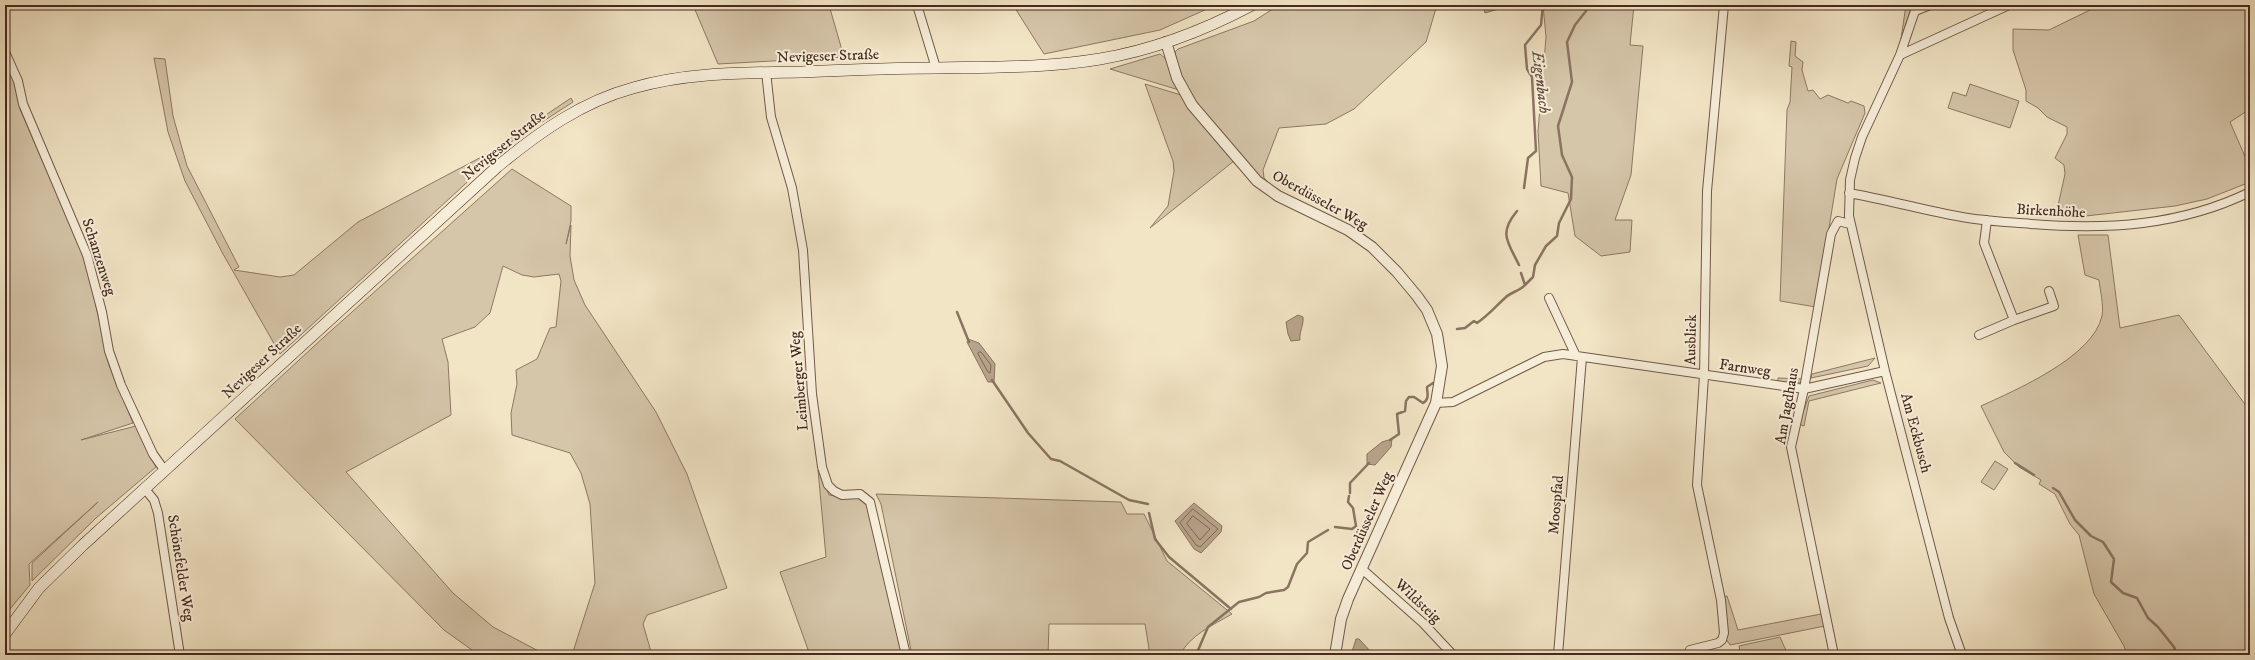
<svg xmlns="http://www.w3.org/2000/svg" width="2255" height="660" font-family="'IM FELL DW Pica',serif">
<style>
.green{fill:#d5c5a9;stroke:#8e7864}
.water{fill:#b8a58d;stroke:#8a7461}
.lines{fill:none;stroke-linecap:round;stroke-linejoin:round}
.shore{stroke:#7f6856;stroke-width:1}
.stream{stroke:#8a7461;stroke-width:2.5}
.minor-casing{stroke:#715948;stroke-width:10}
.tertiary-casing{stroke:#715948;stroke-width:12}
.secondary-casing{stroke:#462a1e;stroke-width:12}
.minor{stroke:#f7eeda;stroke-width:8}
.tertiary{stroke:#f7eeda;stroke-width:10}
.secondary{stroke:#f7eeda;stroke-width:11}
.labels{text-anchor:middle;dominant-baseline:central;stroke-width:4;stroke-linejoin:round;paint-order:stroke}
.street-label{font-size:15px;fill:#462a1e;stroke:#f7eeda}
.water-label{font-size:16px;font-style:italic;fill:#684f3f;stroke:#f7eeda}
</style>
<rect width="100%" height="100%" fill="#f2e5c6"/>
<filter id="stains"><feTurbulence type="fractalNoise" baseFrequency=".005" numOctaves="4"/><feColorMatrix values="0 0 0 0 .2 0 0 0 0 .09 0 0 0 0 .02 0 0 0 .5 -.17"/></filter>
<radialGradient id="worn" r=".72"><stop offset=".6" stop-color="#630" stop-opacity="0"/><stop offset="1" stop-color="#630" stop-opacity=".3"/></radialGradient>
<path class="green" d="M693 5H829L844 57 718 64Z
M1013 5H1216L1160 30 1044 54Z
M1279 5H1437L1426 42 1354 109 1326 124 1279 128 1263 170 1264 178 1272 186 1262 180C1232 145 1180 100 1175 52L1178 49 1254 21Z
M1543 5H1634L1630 45 1643 46 1631 175 1615 220H1632L1630 252 1601 256 1575 236 1568 193 1541 186 1538 131 1546 37Z
M1906 5H1912L1901 39Z
M2090 5H2250V109L2230 122 2250 168V182L2207 199 2175 206 2077 217 2056 215 2065 174 2064 165 2055 158 2067 134V127L2047 117 2038 108 2026 101V90L2013 50V29L2049 30 2092 9Z
M1791 41 1796 42 1795 56 1803 62 1802 70 1808 91 1813 90 1820 99 1828 95 1848 103 1851 101 1864 106 1865 113 1837 179 1816 307 1780 301 1787 110 1790 102 1792 67 1789 66Z
M1160 54 1165 58 1179 90 1110 69Z
M5 56 20 96V109L86 261 109 365 133 423 81 440 136 426 156 467 96 518 32 581V563L98 502 29 564 30 585 5 615Z
M154 58 165 59 173 116 187 166 239 267 234 270 280 277 294 275 358 222 489 153 571 98 573 102 511 142 280 354 223 254 185 181 168 132Z
M1145 84 1181 95 1195 115 1234 161 1150 228 1168 206 1174 171 1173 161Z
M1970 84 2019 101 2010 128 1948 108 1953 92 1966 96Z
M512 169 571 206V221L566 244 571 225 570 256 574 280 585 305 656 412 687 474 727 588 647 615 643 624 652 655H572L595 583 590 504 581 473 570 453 512 435 511 413 517 384 516 370 537 359 550 328 556 327 561 281 559 274 534 277 522 275 503 266 490 313 475 327 442 339 448 362 451 415 346 472 453 593 493 627 546 655H479L444 630 235 419 324 337Z
M2078 235H2108L2120 328 2179 315 2247 407 2250 405V655H2127L2124 646 2094 594 2079 535 2070 524 2055 494 2039 484 2041 480 2019 467 2004 452 1981 406C2016 390 2093 357 2102 316 2104 305 2100 290 2099 280L2085 275Z
M1875 358 1868 366 1811 378 1812 374Z
M1778 378 1804 379C1796 387 1787 384 1778 383Z
M1873 380 1881 383 1809 401 1804 426 1799 424 1809 396Z
M1995 461 2008 469 1994 490 1981 482Z
M818 470 829 495 843 497 856 496 871 507 905 655H810L780 572 826 557Z
M876 494 1121 502 1127 514H1144L1167 561 1232 614C1213 625 1190 635 1180 655H1150L1145 624H1049L1048 655H912L881 504Z
M1727 596 1738 630 1821 614 1825 626 1730 645 1726 639 1722 597Z
M1780 637 1788 655H1741L1739 646Z"/>
<path class="water" d="M1483 5H1512L1485 13Z
M1298 315 1303 317C1304 325 1299 332 1300 340L1291 341 1288 334 1286 322Z
M968 339 979 343 995 364 994 382H988L967 342Z
M1392 439 1391 447 1375 465 1367 464V454L1382 442Z
M1194 503 1222 526 1221 532 1201 553 1194 549 1175 521Z
M1356 639H1359L1372 653 1371 655H1351Z"/>
<g class="lines">
<path class="shore" d="M979 352H981L991 365 990 373 988 372 978 354Z
M1193 509 1218 529 1200 547 1196 545 1180 523Z
M1193 516 1210 529 1200 540 1187 524Z"/>
<path class="stream" d="M1524 188 1528 158 1536 151 1532 77 1527 69 1525 45 1541 25 1543 5
M1517 211C1498 234 1508 242 1519 265
M1525 285 1533 277 1535 265 1546 246 1557 236 1559 223 1571 199 1572 177 1562 155 1558 126 1572 82 1567 42 1575 25 1586 11
M957 312 969 342
M1457 329 1465 328 1474 321 1477 323C1489 315 1496 306 1506 297 1511 292 1520 291 1525 285L1521 273
M992 380 1028 433 1051 459 1060 461 1129 500 1148 504
M1390 440 1399 434 1397 414 1405 411 1406 401 1409 397H1414L1423 403C1430 399 1427 393 1427 387L1433 383
M2015 463 2034 475
M2053 488 2059 492 2075 520 2091 536 2103 542 2114 559 2111 582 2123 593 2137 598 2148 618 2158 627 2174 647 2177 655
M1350 493V483L1369 463
M1149 513 1155 539 1169 557 1231 609
M1335 527 1352 529 1356 526 1353 508 1348 502 1349 496
M1196 655 1208 627 1239 602 1259 597 1266 593 1284 590 1288 587 1297 564 1307 553 1308 542 1328 530"/>
<g class="minor-casing">
<path id="minor" d="M917 5 936 68
M1917 5 1900 55 1862 137 1855 158 1850 180 1849 216 1885 371 1949 618 1962 655
M1915 11 1930 5
M5 52 18 81 23 104 87 255 102 312 109 351 121 385 153 454 165 471
M1900 55 2009 5
M766 72 771 117 792 188 803 250 812 394 822 467 828 485 834 491 842 495 860 494 870 502 906 655
M1849 193C1887 200 1924 210 1962 217 1984 221 2008 222 2031 224 2107 230 2180 226 2250 192
M1987 220 1984 243 2014 320 2054 306 2049 291
M1549 298 1576 356
M1979 335 2014 320
M1436 403 1453 402 1544 357 1563 354 1804 389 1885 371
M145 489 154 500 158 513 180 655
M1362 569 1423 623 1453 655
M1690 650 1718 643 1722 640 1724 633 1721 600 1697 485 1704 376 1707 191 1724 5
M1558 655 1582 357
M1834 655 1791 447 1804 389 1831 234 1838 221 1850 224"/>
</g>
<g class="tertiary-casing">
<path id="tertiary" d="M1166 42 1177 78 1192 105 1257 181 1278 196 1348 230 1372 247 1397 272 1417 296 1427 310 1437 334 1442 366 1436 403 1348 599 1341 619 1335 655"/>
</g>
<g class="secondary-casing">
<path id="secondary" d="M5 634 39 588 83 545 497 167C538 133 581 102 633 88 688 72 745 73 802 72 847 70 892 68 937 68 991 67 1046 68 1100 59 1153 50 1205 30 1252 5"/>
</g>
<use href="#minor" class="minor"/>
<use href="#tertiary" class="tertiary"/>
<use href="#secondary" class="secondary"/>
</g>
<g class="labels">
<g class="street-label">
<text transform="translate(828 56) rotate(-2)">Nevigeser Straße</text>
<text transform="translate(504 145) rotate(-39)">Nevigeser Straße</text>
<text transform="translate(1320 200) rotate(29)">Oberdüsseler Weg</text>
<text transform="translate(2051 211) rotate(3)">Birkenhöhe</text>
<text transform="translate(99 257) rotate(72)">Schanzenweg</text>
<text transform="translate(1691 340) rotate(-89)">Ausblick</text>
<text transform="translate(262 361) rotate(-43)">Nevigeser Straße</text>
<text transform="translate(1745 368) rotate(8)">Farnweg</text>
<text transform="translate(799 381) rotate(-95)">Leimberger Weg</text>
<text transform="translate(1787 406) rotate(-80)">Am Jagdhaus</text>
<text transform="translate(1916 433) rotate(75)">Am Eckbusch</text>
<text transform="translate(1556 505) rotate(-85)">Moospfad</text>
<text transform="translate(1367 521) rotate(-66)">Oberdüsseler Weg</text>
<text transform="translate(181 568) rotate(81)">Schönefelder Weg</text>
<text transform="translate(1418 601) rotate(43)">Wildsteig</text>
</g>
<g class="water-label">
<text transform="translate(1541 82) rotate(83)">Eigenbach</text>
</g>
</g>
<rect width="2255" height="660" fill="none" stroke="#f2e5c6" stroke-width="20"/>
<rect x="6" y="6" width="2243" height="648" fill="none" stroke="#462a1e" stroke-width="2"/>
<rect x="10" y="10" width="2235" height="640" fill="none" stroke="#462a1e"/>
<rect width="100%" height="100%" filter="url(#stains)"/>
<rect width="100%" height="100%" fill="url(#worn)"/>
</svg>
